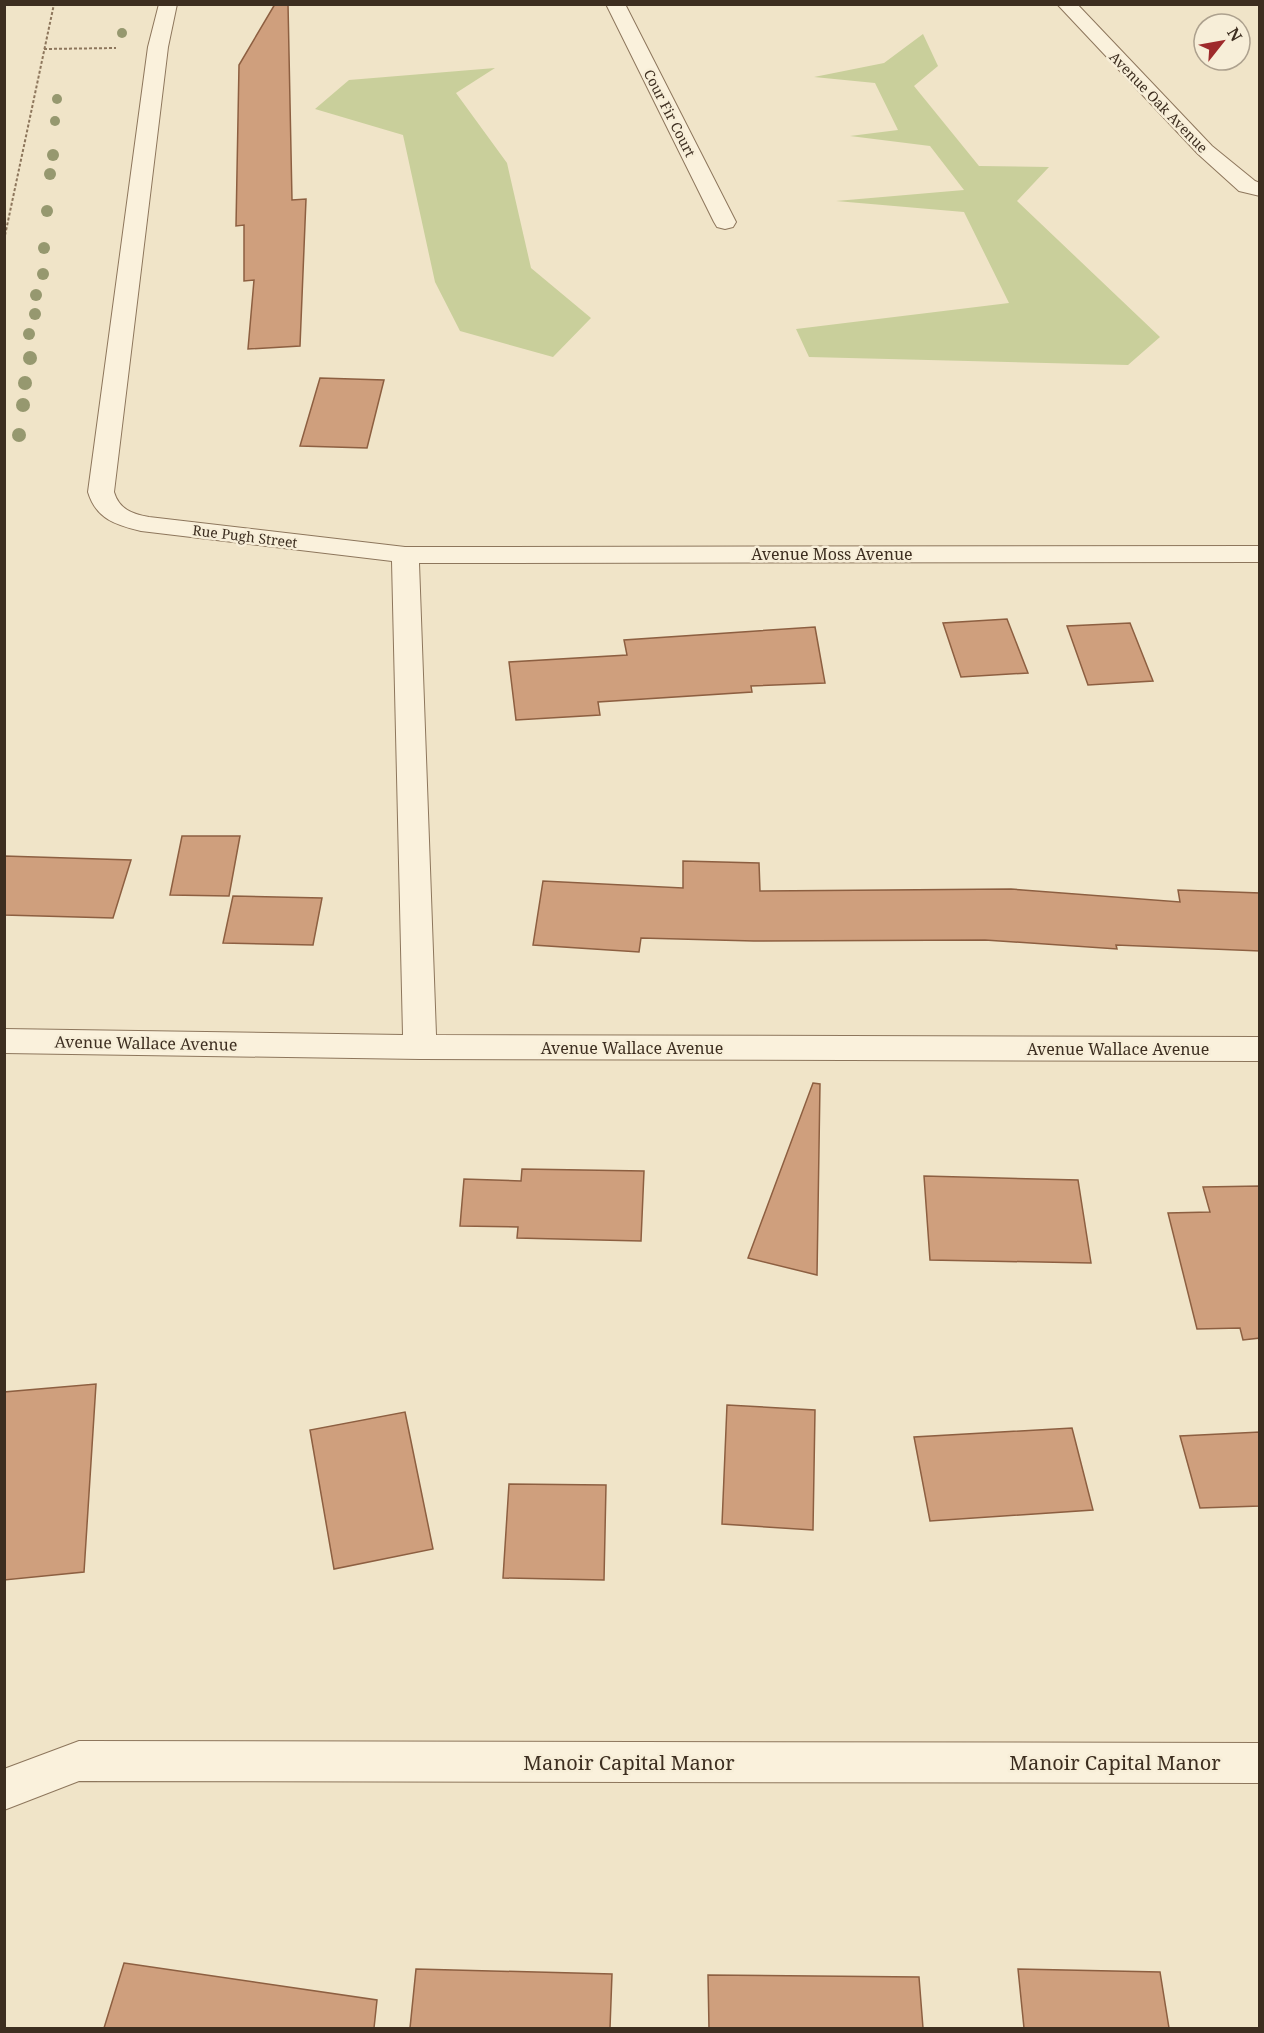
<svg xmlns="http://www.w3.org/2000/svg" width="1264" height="2033" font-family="'Noto Serif',serif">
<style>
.green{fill:#c9cf9b}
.building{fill:#cf9f7d;stroke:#8d5f41;stroke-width:1.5}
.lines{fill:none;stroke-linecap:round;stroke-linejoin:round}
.minor-casing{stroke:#8d765c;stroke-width:2}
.path{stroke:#8d765c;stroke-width:2;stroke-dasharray:3 2;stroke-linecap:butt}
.minor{fill:#faf1dc;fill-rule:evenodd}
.tree{fill:#96986f}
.labels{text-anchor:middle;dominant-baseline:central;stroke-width:5;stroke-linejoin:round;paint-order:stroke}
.far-street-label{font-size:14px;fill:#3d2e20;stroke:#f7eed8}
.street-label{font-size:16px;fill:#3d2e20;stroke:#f7eed8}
.near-street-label{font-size:20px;fill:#3d2e20;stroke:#f7eed8}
</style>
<rect width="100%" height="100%" fill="#f0e4c8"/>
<path class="green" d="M923 34 938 66 914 86 979 166 1049 167 1017 201 1160 337 1128 365 809 357 796 329 1009 303 964 212 836 201 964 190 930 146 850 136 898 130 875 83 814 77 884 63Z
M495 68 456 93 507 163 531 268 591 318 553 357 460 331 435 282 403 135 315 109 349 80Z"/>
<path class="building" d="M275 4H288L292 200 306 199 300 346 248 349 254 280 244 281V225L236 226 239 65Z
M320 378 384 380 367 448 300 446Z
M1007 619 1028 673 961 677 943 623Z
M1130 623 1153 681 1088 685 1067 626Z
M815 627 825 683 751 686 752 692 598 702 600 715 516 720 509 662 627 655 624 640Z
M182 836H240L229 896 170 895Z
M4 856 131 860 113 918 4 915Z
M683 861 759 863 760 891 1011 889 1180 902 1178 890 1260 893V951L1116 945 1117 949 985 940 754 941 641 938 639 952 533 945 543 881 683 888Z
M233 896 322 898 313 945 223 943Z
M813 1083 820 1084 817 1275 748 1258Z
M522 1169 644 1171 641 1241 517 1238 518 1227 460 1226 464 1179 521 1181Z
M924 1176 1078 1180 1091 1263 930 1260Z
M1260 1186V1338L1243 1340 1240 1328 1197 1329 1168 1213 1210 1212 1203 1187Z
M96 1384 84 1572 4 1580V1392Z
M727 1405 815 1410 813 1530 722 1524Z
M405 1412 433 1549 334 1569 310 1430Z
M1072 1428 1093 1510 930 1521 914 1437Z
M1260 1432V1506L1200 1508 1180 1436Z
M509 1484 606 1485 604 1580 503 1578Z
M124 1963 377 2000 374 2028H104Z
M416 1969 612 1974 610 2028H410Z
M1018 1969 1160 1972 1169 2028H1024Z
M708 1975 919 1977 923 2028H709Z"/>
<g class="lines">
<g class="minor-casing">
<path id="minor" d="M159 4H177L168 47 114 492C119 509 132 514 149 517L405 547 1260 546V562L419 563 436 1035 1260 1037V1061L420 1059 4 1053V1029L403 1035 392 561 141 531C116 525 96 519 88 492L148 47Z
M606 4H625L736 222 733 227 725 229 717 227 714 222Z
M1057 4H1077L1212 146 1255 181 1260 183V196L1239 191 1198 154Z
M79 1741 1260 1743V1783L79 1781 4 1810V1769Z"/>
</g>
<path class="path" d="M44 49 116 48
M4 240 54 4"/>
<use href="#minor" class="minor"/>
</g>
<g class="tree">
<circle cx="122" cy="33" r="5"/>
<circle cx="57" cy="99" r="5"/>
<circle cx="55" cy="121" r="5"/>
<circle cx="53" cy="155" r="6"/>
<circle cx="50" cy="174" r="6"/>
<circle cx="47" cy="211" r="6"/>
<circle cx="44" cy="248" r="6"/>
<circle cx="43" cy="274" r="6"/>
<circle cx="36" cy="295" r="6"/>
<circle cx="35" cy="314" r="6"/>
<circle cx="29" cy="334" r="6"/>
<circle cx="30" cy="358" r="7"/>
<circle cx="25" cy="383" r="7"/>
<circle cx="23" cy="405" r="7"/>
<circle cx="19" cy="435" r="7"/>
</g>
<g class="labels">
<g class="far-street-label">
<text transform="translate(1159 102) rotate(46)">Avenue Oak Avenue</text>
<text transform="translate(670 113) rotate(63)">Cour Fir Court</text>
<text transform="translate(245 536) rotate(7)">Rue Pugh Street</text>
</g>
<g class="street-label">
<text x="832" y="554">Avenue Moss Avenue</text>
<text transform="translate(146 1043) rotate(1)">Avenue Wallace Avenue</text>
<text x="632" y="1048">Avenue Wallace Avenue</text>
<text x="1118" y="1049">Avenue Wallace Avenue</text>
</g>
<g class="near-street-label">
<text x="629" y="1762">Manoir Capital Manor</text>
<text x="1115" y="1762">Manoir Capital Manor</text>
</g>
</g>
<rect width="1264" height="2033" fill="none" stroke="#3d2e20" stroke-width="12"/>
<g transform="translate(1222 42) rotate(59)"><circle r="28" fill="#f7eed8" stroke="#ada18e" stroke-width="1.5"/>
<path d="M0-4.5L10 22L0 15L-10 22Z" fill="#9e2a2b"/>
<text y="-9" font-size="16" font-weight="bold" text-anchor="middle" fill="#3d2e20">N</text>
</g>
</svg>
